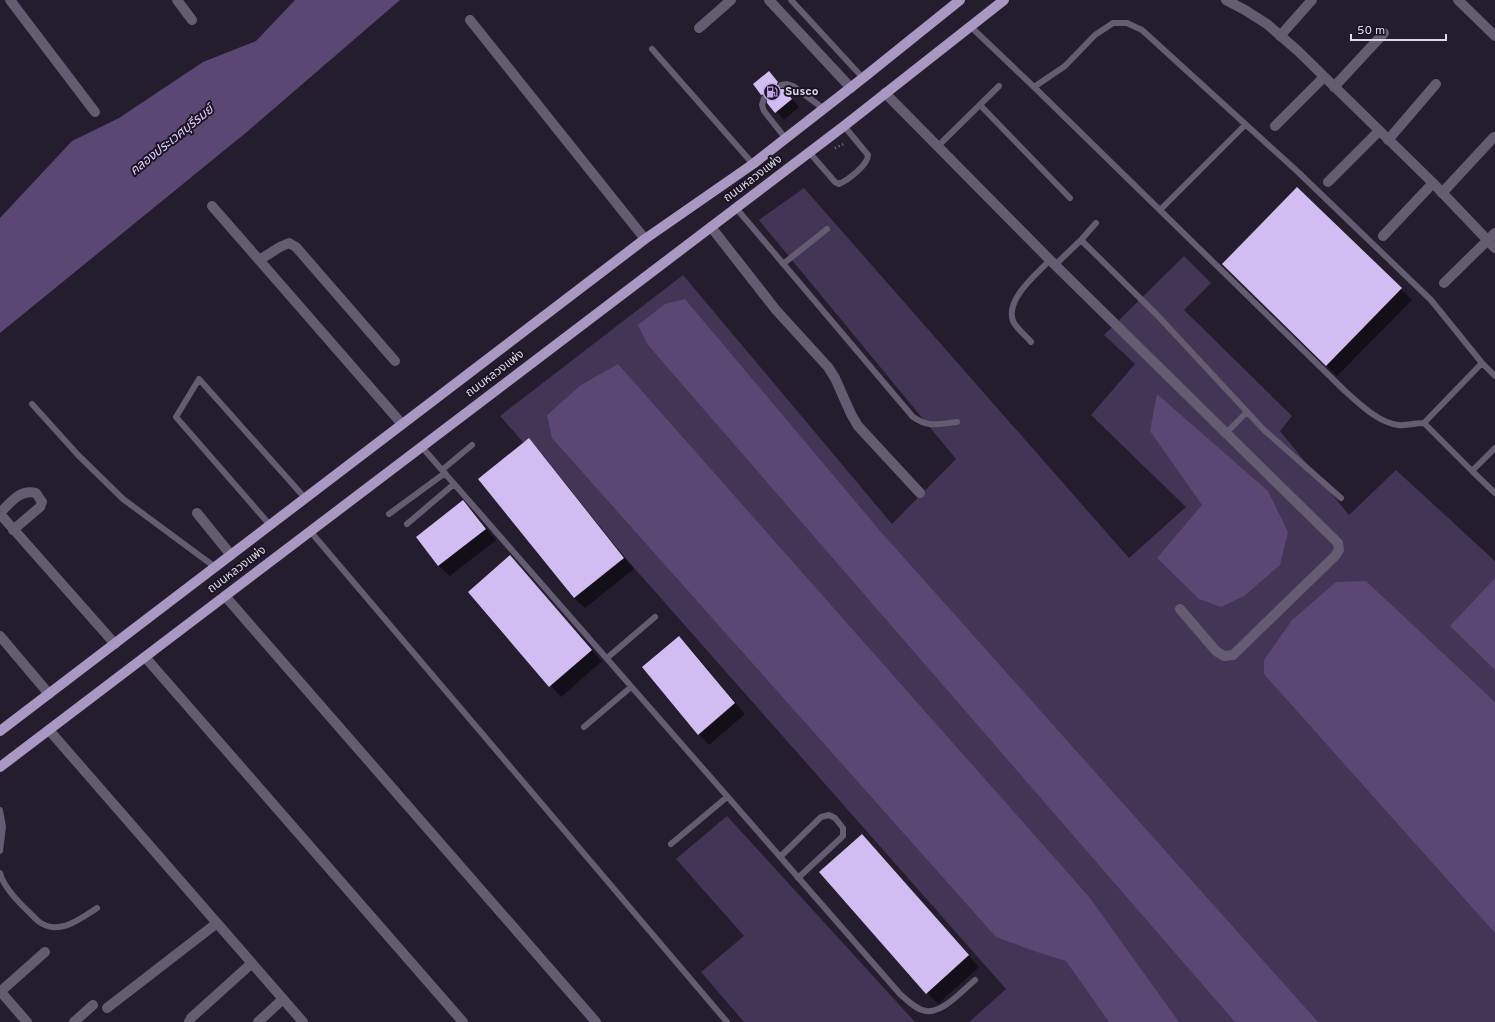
<svg xmlns="http://www.w3.org/2000/svg" width="1495" height="1022" font-family="Overpass,'Noto Sans Thai',sans-serif">
<style>
.green{fill:#433555}
.water{fill:#5a4774}
.shadow{fill:#0007}
.building{fill:#d2bdf2}
.lines{fill:none;stroke-linecap:round;stroke-linejoin:round}
.path{stroke:#817b8a;stroke-width:2.5;stroke-dasharray:1 3;stroke-linecap:butt}
.lane{stroke:#645c71;stroke-width:6}
.street{stroke:#645c71;stroke-width:10}
.primary{stroke:#a998c2;stroke-width:10}
.labels{text-anchor:middle;dominant-baseline:central;stroke-width:4;stroke-linejoin:round;paint-order:stroke}
.poi-label{font-size:12px;font-weight:bold;fill:#dedae6;stroke:#1b1424;text-anchor:start}
.street-label{font-size:12px;fill:#dedae6;stroke:#1b1424}
.water-label{font-size:13px;font-style:italic;fill:#e0cffb;stroke:#1b1424}
</style>
<rect width="100%" height="100%" fill="#241d2e"/>
<path class="green" d="M804 188 1129 558 1186 507 1091 415 1135 364 1104 335 1184 256 1211 283 1184 310 1292 416 1280 431 1349 515 1396 470 1495 561V1022H969L1006 989 500 416 683 275 892 524 956 459 759 220Z
M727 816 915 1022H744L701 972 744 936 676 859Z"/>
<path class="water" d="M295 0H400L248 131 0 333V218L72 141 119 118 203 62 256 41Z
M685 299 881 532 1318 1022H1235L648 345 638 325 665 304Z
M618 364 1090 898 1179 1022H1109L1066 961 1034 951 996 937 552 438 547 415 581 385Z
M1157 394 1268 491 1288 532 1280 565 1244 596 1221 607 1199 599 1157 558 1202 505 1150 431Z
M1495 578V670L1450 626Z
M1366 581 1495 702V933L1264 674V660L1292 620 1336 582Z"/>
<path class="shadow" d="M769 72 799 107 784 120 762 94Z
M1297 188 1412 300 1337 376 1223 264Z
M529 439 539 450 634 569 585 608 574 598 480 479Z
M463 502 473 512 496 540 450 576 439 566 417 537Z
M510 557 602 661 561 697 469 592Z
M679 637 690 648 745 714 709 745 699 734Z
M872 846 979 967 938 1004 927 993Z"/>
<path class="building" d="M769 71 778 82 777 84V88L780 89H784L792 99 775 113 767 103V95L765 94 761 95 753 84Z
M1297 187 1402 288 1326 366 1222 264Z
M529 438 624 558 574 598 478 479Z
M463 500 486 529 438 566 416 537Z
M510 555 592 650 549 687 468 592Z
M679 636 735 703 698 735 642 667Z
M862 834 969 955 926 994 819 872Z"/>
<g class="lines">
<path class="path" d="M835 148 846 143"/>
<path class="lane" d="M791 0 863 78
M971 27 1034 87 1345 391C1360 404 1377 422 1398 425 1406 426 1416 423 1424 423L1472 471 1495 493
M652 49 753 164
M781 85 787 84 793 86 824 109
M1034 87 1065 66 1095 35 1113 23H1127L1142 30 1298 172 1431 300 1482 363 1495 376
M764 98 762 105 764 111 786 139
M980 105 1070 198
M938 146 999 86
M809 152 835 182 839 184C848 180 868 165 868 155L844 126
M736 208 913 417C929 428 938 424 957 422
M1160 210 1245 125
M1081 240 1096 223
M783 264 827 229
M1055 265 1081 240 1158 316 1264 430 1341 498
M1031 342C1026 336 1016 328 1013 321 1005 299 1037 274 1050 260
M32 404 78 455 123 499 215 567
M1424 423 1482 363
M1226 433 1247 412
M421 446 900 994C907 1000 916 1010 926 1011 942 1014 963 990 975 980
M442 470 472 445
M1472 471 1495 448
M389 514 445 473
M407 524 454 484
M270 525 176 417 199 379 305 498
M310 531 727 1022
M607 658 655 617
M584 727 631 687
M0 810 3 827 0 851
M671 844 727 797
M780 857 821 817 829 815 835 818 843 828V836L798 878
M0 873C4 890 26 909 38 921 58 937 80 919 97 908"/>
<path class="street" d="M10 0 95 112
M177 0 192 20
M769 0 851 88
M1226 0 1245 10 1267 24 1298 51 1433 183 1495 248
M1458 0 1495 36
M470 20 645 239
M699 28 731 0
M1280 36 1312 0
M1334 87 1384 33
M885 93 1050 260 1338 543 1339 550 1335 556 1233 655 1224 656 1216 651 1180 609
M1275 126 1324 77
M1388 140 1436 84
M1328 182 1379 131
M1442 193 1494 137
M212 206 402 424
M711 227 776 310 828 367 835 378 851 414 858 426 920 493
M1383 236 1433 183
M259 260 280 247 289 243 296 247 395 361
M1444 283 1495 233
M0 513C11 502 20 489 36 493L42 502 40 507 13 530
M197 513 231 555
M0 514 115 644
M225 596 596 1022
M0 636 49 694
M145 657 463 1022
M49 730 303 1022
M0 991 27 1022
M0 992 45 952
M107 1008 217 923
M74 1022 93 1005
M189 1022 191 1018 252 963
M258 1022 283 999"/>
<path class="primary" d="M0 731 645 239 753 164 863 78 960 0
M0 767 844 126 1004 0"/>
</g>
<defs>
<g id="fuel-ring" transform="scale(0.9)"><circle r="9.5" fill="#1b1424" stroke="#c5a7f1" stroke-width="1.5"/><path d="M-5.5-6h7V0h2V4h1.3V-2.5L3-4.5l.8-.8L6-3V5H2.5V1h-1V6h-7ZM-4.2-4.7v3.2H.2V-4.7Z" fill="#c5a7f1"/></g>
</defs>
<g fill-rule="evenodd">
<use href="#fuel-ring" x="772" y="92"/>
</g>
<g class="labels">
<g class="poi-label">
<text x="785" y="92">Susco</text>
</g>
<g class="street-label">
<text transform="translate(753 179) rotate(-37)">ถนนหลวงแพ่ง</text>
<text transform="translate(495 374) rotate(-37)">ถนนหลวงแพ่ง</text>
<text transform="translate(237 570) rotate(-37)">ถนนหลวงแพ่ง</text>
</g>
<g class="water-label">
<text transform="translate(172 141) rotate(-39)">คลองประเวศบุรีรมย์</text>
</g>
</g>
<path d="M1351 34v6h95v-6" fill="none" stroke="#dedae6" stroke-width="2"/>
<text x="1357" y="34" font-size="12" fill="#dedae6" stroke="#1b1424" stroke-width="3" paint-order="stroke">50 m</text>
</svg>
